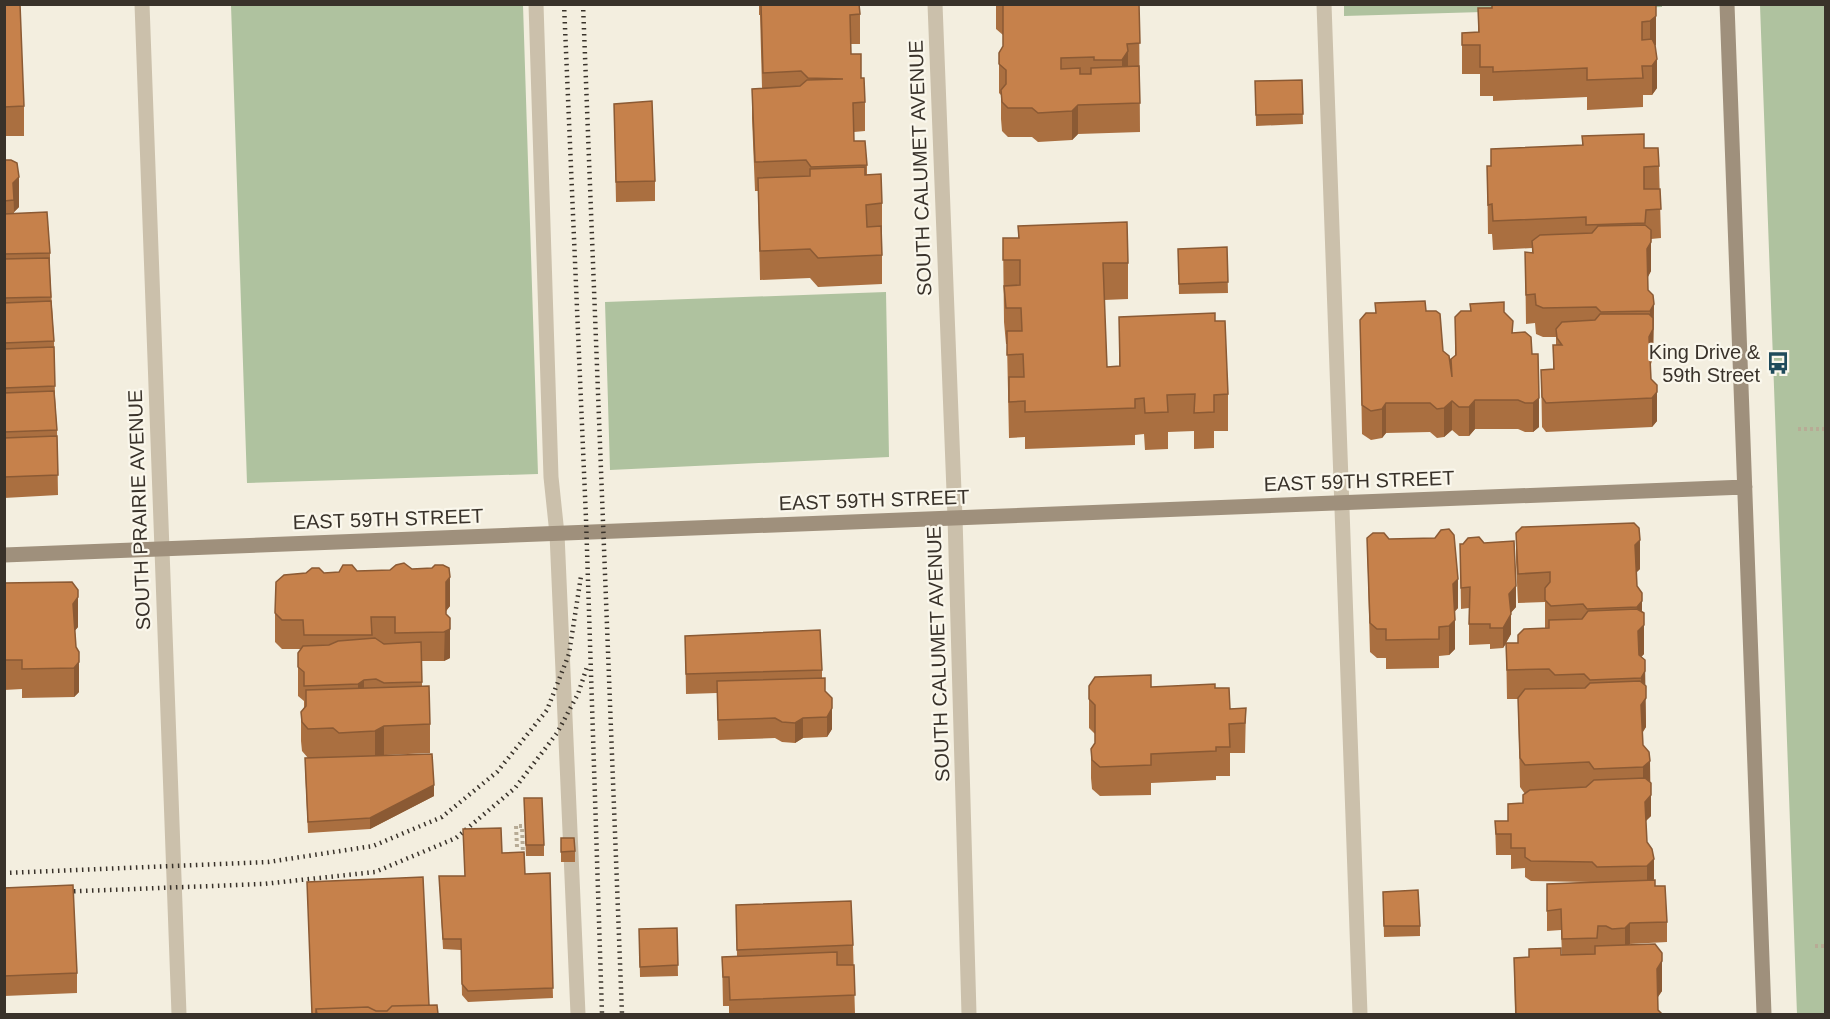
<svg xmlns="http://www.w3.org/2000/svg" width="1830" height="1019" font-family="Helvetica,sans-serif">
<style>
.green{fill:#afc29f}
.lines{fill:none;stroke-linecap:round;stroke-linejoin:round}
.path{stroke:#b7ab95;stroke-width:4;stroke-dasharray:3 3;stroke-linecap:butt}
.lane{stroke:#cbc0ab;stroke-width:15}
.street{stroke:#cbc0ab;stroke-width:15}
.secondary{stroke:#9f907c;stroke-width:15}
.rail{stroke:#39322a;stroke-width:4.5;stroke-dasharray:1.5 4.5;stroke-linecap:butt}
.wall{fill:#aa6f40}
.shaded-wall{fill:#8b5a34}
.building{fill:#c6814b;stroke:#8b5a34;stroke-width:1.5}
.labels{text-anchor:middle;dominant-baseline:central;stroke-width:4.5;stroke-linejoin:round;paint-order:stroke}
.street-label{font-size:20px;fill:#39322a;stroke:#faf7ec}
.poi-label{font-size:20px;fill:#39322a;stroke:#faf7ec;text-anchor:end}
</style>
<rect width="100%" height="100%" fill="#f3eedf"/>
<path class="green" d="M1662 4V7L1344 16V5Z
M231 5H523L538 474 247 483Z
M1760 5H1825V1014H1797Z
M886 292 889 457 610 470 605 302Z"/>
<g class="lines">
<path class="path" d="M1798 429H1826
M517 847 516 826H522L523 855
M1815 946H1826"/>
<path class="lane" d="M536 4 551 477 557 534 578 1014
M1324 4 1360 1014"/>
<path class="street" d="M142 4 179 1014
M935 4 955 517 969 1014"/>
<path class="secondary" d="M1727 4 1764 1014
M4 555 1745 487"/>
<path class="rail" d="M564 4 586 519 602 1014
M583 4 622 1014
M4 873 268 862 373 846 442 817 497 772 547 710 569 654 581 576
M56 892 263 884 375 872 456 838 515 788 557 733 578 694 587 667"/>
</g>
<path class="wall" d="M4 4 24 106V136H4Z
M759 4H860V44H851V54L861 78 865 102V131L854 132V141L867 165V175L882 203V284L818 287 810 278 760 280 758 191H755L752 118V89L762 88 760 15H759Z
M996 4H1139L1140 132 1078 134 1072 140 1038 142 1032 137H1008L1002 131 1001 119V95L999 93V53L1003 47V35L996 29Z
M1656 4 1655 45 1657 88 1652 95H1643V107L1587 110V97L1493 101V96H1480V74H1462V33L1478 32V8Z
M1302 80 1303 124 1256 126 1255 81Z
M614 104 655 181V201L616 202Z
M1582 136 1644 148 1659 166 1661 238 1651 239V271L1648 277V290L1654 304 1653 358 1651 364V379L1657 421 1652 427 1546 432 1542 427 1541 370 1553 369V345H1556V337H1543L1536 334 1535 323 1526 324 1525 252H1532V248L1493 250 1492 234H1488L1487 166H1491L1582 145Z
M4 160 19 207 14 212V214L50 253V273L54 341 55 397 57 430 58 495 4 498Z
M1018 226 1128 263V299L1104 300 1107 367 1119 366V317L1215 321 1228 394V431H1214V448L1194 449V431L1168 432V449L1145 450 1144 434 1135 435V445L1025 449V437L1009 438 1007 344H1006L1004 322 1003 238H1018Z
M1227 247 1228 293 1179 294 1178 249Z
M1426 311 1443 351 1451 376 1455 356V317L1504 312 1513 333 1532 354 1539 427 1533 432H1525L1518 429H1475L1469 436H1459L1452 430 1444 437 1437 438 1430 432 1386 433 1382 438 1371 440 1362 434 1360 320Z
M1516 533 1640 569 1636 572 1637 586 1642 612 1644 654 1641 657 1645 685 1646 727 1643 732V745L1650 761 1651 816 1645 821 1647 842 1654 879 1653 881 1667 922V942L1630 944 1628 945 1662 991 1658 997V1010L1662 1014H1515L1514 958 1562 955 1561 930 1547 931V884L1590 882 1531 881 1525 877V868L1511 869V855H1496L1495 821H1508L1523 803 1525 794 1520 787 1518 699H1507L1506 644 1503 648 1490 649V644L1469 645V608L1461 609 1460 544 1516 607 1511 612V634L1506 643H1518L1545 628V602L1518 603 1516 562Z
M1367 538 1389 539 1458 608 1455 611V649L1449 655 1439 656V668L1386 669V658H1377L1370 652Z
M357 571 450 606 446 611V614L450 658 444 661H422V686L430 724V753L386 755 434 796 370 829 308 833 305 768V758H308L302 751 301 741V712L304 708V701L298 696V653L302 649H282L275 642V613L324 573Z
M4 583 78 627 75 630 79 692 74 697 22 698V689L4 690Z
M685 636 822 670V678L832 729 827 737 803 738 795 743 782 742 775 738 718 740 717 693 686 694Z
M1089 686 1215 688 1230 709 1246 708 1245 753H1230V776H1216V780L1151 783V795L1100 796 1092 789 1091 778V749L1095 743V734L1089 728Z
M524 809 544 845V856H526Z
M561 838 575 851V862H561Z
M502 853 525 874 550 873 553 998 468 1002 462 995 461 950 443 949 439 876H465Z
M4 888 77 973V993L4 996Z
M1383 892 1420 926V936L1384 937Z
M736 905 853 945 855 1014H729V1006H723L722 957 737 956Z
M677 928 678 976 640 977 639 929Z"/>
<path class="shaded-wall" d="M1656 4V45L1650 50V21Z
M1128 51V80L1122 89V60Z
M1657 59V88L1652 95V66Z
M1078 105V134L1072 140V111Z
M19 177V207L14 212 13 183Z
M1651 242V271L1647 278V249Z
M1654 304 1653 358 1649 366 1650 311Z
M1657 392V421L1652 427V398Z
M1539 398V427L1533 432V403Z
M1475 400V429L1469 436V407Z
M1452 401V430L1444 437V408Z
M1386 403V433L1382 438V409Z
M1640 540V569L1635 574V545Z
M450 577V606L446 611V631L450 618V658L444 661 446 582Z
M1458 579V608L1453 613V584Z
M1516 586V607L1509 615V594Z
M78 597V627L73 633V604Z
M1642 601V628L1644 613V654L1638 660 1637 607Z
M1511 614V634L1503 648V628Z
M1455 620V649L1449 655V626Z
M79 652V692L74 697V668Z
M1645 660 1646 727 1641 734V678Z
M364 680V709L358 713V684Z
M832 708V729L827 737V717Z
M803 718V738L795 743V723Z
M384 726V755L375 760V731Z
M1650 761V790L1643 796V767Z
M434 785V796L370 829V818Z
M1651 795V816L1645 822V802Z
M1654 859V879L1647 887V866Z
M1630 923V944L1625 948V928Z
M1662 961V991L1657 998V969Z"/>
<path class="building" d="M4 4H20L24 106 4 107Z
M761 4H859L860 14 850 15 851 54H861V78H864L865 102 853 103 854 141H865L867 165 811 167 806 160 755 162 752 89 800 86 807 80 843 79 808 78 801 71 763 73Z
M1001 4H1139L1140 43 1127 44 1128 51 1122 60H1094V57L1061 58V69L1080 68V74H1091V68L1139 66 1140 103 1078 105 1072 111 1038 113 1032 108H1008L1002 102 1001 90 1006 84V70L999 64V53L1003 46V5Z
M1492 4H1656V16L1650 21 1642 22V40L1652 39 1655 45 1657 59 1652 66H1642L1643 78 1587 80V68L1493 72V67H1480V45H1462V33L1479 32 1478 8H1492Z
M1302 80 1303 114 1256 115 1255 81Z
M652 101 655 181 616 182 614 104Z
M1644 134V148H1658L1659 166 1644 167V189H1660L1661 209 1646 210 1645 223 1586 225V217L1493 221 1492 204 1488 205 1487 166H1491V149L1583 145 1582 136Z
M4 160H11L17 163 19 177 13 183 14 200 4 201Z
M865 167V175L881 174 882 203 866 205 867 227 881 226 882 255 818 258 810 249 760 251 758 178 810 176V169Z
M47 212 50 253 4 254V214Z
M1127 222 1128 263H1103L1107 367 1120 366 1119 317 1215 313V321H1225L1228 394 1214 395V412L1194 413 1195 394 1167 395 1168 412 1145 413 1144 398 1135 399V408L1025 412V401L1009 402V377H1024L1023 354 1007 355V331H1022L1021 308H1006L1004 286 1020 285V260H1003V238H1019L1018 226Z
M1645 225 1651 230V242L1647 249 1648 290 1653 295 1654 304 1650 311 1601 312 1596 307 1543 308 1536 305 1535 294 1526 295 1525 252 1533 253 1532 241 1540 235 1592 233 1598 226Z
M1227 247 1228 282 1179 284 1178 249Z
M49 258 51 297 4 298V259Z
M51 301 54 341 4 343V303Z
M1425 301 1426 311H1436L1440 314 1443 351 1449 356 1452 377 1451 359 1456 355 1455 317 1461 311H1471L1470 304 1504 302V312L1513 321 1512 333 1525 332 1531 337 1532 354H1538L1539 398 1533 403H1525L1518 400H1475L1469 407H1459L1452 401 1444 408 1437 409 1430 403H1386L1382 409 1371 411 1362 405 1360 320 1366 313H1376L1375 303Z
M1600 314H1649L1653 318V329L1649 337 1651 379 1657 385V392L1652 398 1546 403 1542 397 1541 370 1554 369 1553 345H1562L1557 338 1556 329 1562 322 1595 320Z
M54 347 55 386 4 388V349Z
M54 391 57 430 4 432V393Z
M57 436 58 475 4 477V438Z
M1634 523 1639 528 1640 540 1635 545 1637 586 1642 593V601L1637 607 1587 609 1583 604 1551 606 1545 600V588L1550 582V572L1518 574 1516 533 1522 527Z
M1449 529 1454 535 1458 579 1453 584 1455 620 1449 626 1439 627V639L1386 640V629H1377L1370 623 1367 538 1373 533H1384L1389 539 1435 538 1441 530Z
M1479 537 1484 543 1514 541 1516 586 1509 594 1511 614 1503 628H1490V624H1469L1470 587 1461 588 1460 544H1463L1468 538Z
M404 563 412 569 432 568 435 565H443L449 568 450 577 446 582V614L450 618V629L444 632 395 633V617H371L372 635H304L303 620H282L275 613 276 582 284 575 306 573 312 568H319L324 573 339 572 343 565H352L357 571 390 570 396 565Z
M72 582 78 590V597L73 604 76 647 79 652V662L74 668 22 669V660H4V583Z
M1637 609 1644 613V625L1638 631 1639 655 1645 660V671L1641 678 1590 680 1584 674 1555 675 1549 669 1507 670 1506 643H1518V635L1524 629 1549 628V620L1582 619 1588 611Z
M820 630 822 670 686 674 685 636Z
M375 638 384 644 421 642 422 682 384 683 376 679 364 680 358 684 304 686V672L298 667V653L303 646 329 645 338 641Z
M1151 675V687L1215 684V688H1229L1230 709 1246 708 1245 723 1229 724 1230 747H1216V751L1151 754V765L1100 767 1092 760 1091 749 1095 743V705L1089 699V686L1095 677Z
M825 678V691L832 698V708L827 717 803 718 795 723 782 722 775 718 718 720 717 681Z
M1640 681 1646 686V698L1641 705 1643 745 1649 752 1650 761 1643 767 1594 769 1589 762 1525 765 1520 758 1518 698 1525 689 1585 688 1590 683Z
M429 686 430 724 384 726 375 731 339 733 333 728 308 729 302 722 301 712 306 706V690Z
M432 754 434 785 370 818 308 822 305 758Z
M1645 778 1651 783V795L1645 802 1647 842 1652 849 1654 859 1647 866 1597 867 1592 862 1531 861 1525 857V848H1511V834H1496L1495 821H1508V804L1523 803V795L1530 790 1586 787 1594 780Z
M524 798H542L544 845H526Z
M501 828 502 853 524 852 525 874 550 873 553 988 468 991 462 984 461 939H443L439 876H465L463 829Z
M561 838H574L575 851 561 852Z
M423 877 429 1005 392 1006 387 1011H376L368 1007 316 1009V1014H312L307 882Z
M1655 880V886H1665L1667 922 1630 923 1625 928 1612 929 1606 926H1598L1597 938 1562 939 1561 909 1547 911V884Z
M73 885 77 973 4 976V888Z
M1418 890 1420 926H1384L1383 892Z
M851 901 853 945 737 950 736 905Z
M677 928 678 965 640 967 639 929Z
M1655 944 1662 953V961L1657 969 1658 1010 1662 1014H1516L1514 958 1529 957V949L1561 948V955L1595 954V946Z
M837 952V965H854L855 995 730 1000 729 977H723L722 957Z
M437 1005 438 1014H317L316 1009 368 1007 376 1011H387L392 1006Z"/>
<defs>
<g id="bus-bare" transform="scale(1.8)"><path d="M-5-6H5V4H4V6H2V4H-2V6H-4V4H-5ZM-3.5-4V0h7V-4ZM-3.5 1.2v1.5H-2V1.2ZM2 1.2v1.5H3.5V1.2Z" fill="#1f4b5b" stroke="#faf7ec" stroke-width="2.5" paint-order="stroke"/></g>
</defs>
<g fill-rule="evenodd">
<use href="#bus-bare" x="1778" y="363"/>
</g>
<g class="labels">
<g class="street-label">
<text transform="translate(920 168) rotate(-92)">SOUTH CALUMET AVENUE</text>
<text transform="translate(1359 481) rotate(-2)">EAST 59TH STREET</text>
<text transform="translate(874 500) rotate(-2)">EAST 59TH STREET</text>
<text transform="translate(139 510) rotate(-92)">SOUTH PRAIRIE AVENUE</text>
<text transform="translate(388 519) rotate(-2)">EAST 59TH STREET</text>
<text transform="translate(938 654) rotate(-92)">SOUTH CALUMET AVENUE</text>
</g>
<g class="poi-label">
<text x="1760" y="352">King Drive &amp;<tspan x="1760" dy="23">59th Street</tspan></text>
</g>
</g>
<rect width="1830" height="1019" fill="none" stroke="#39322a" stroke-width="12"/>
</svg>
